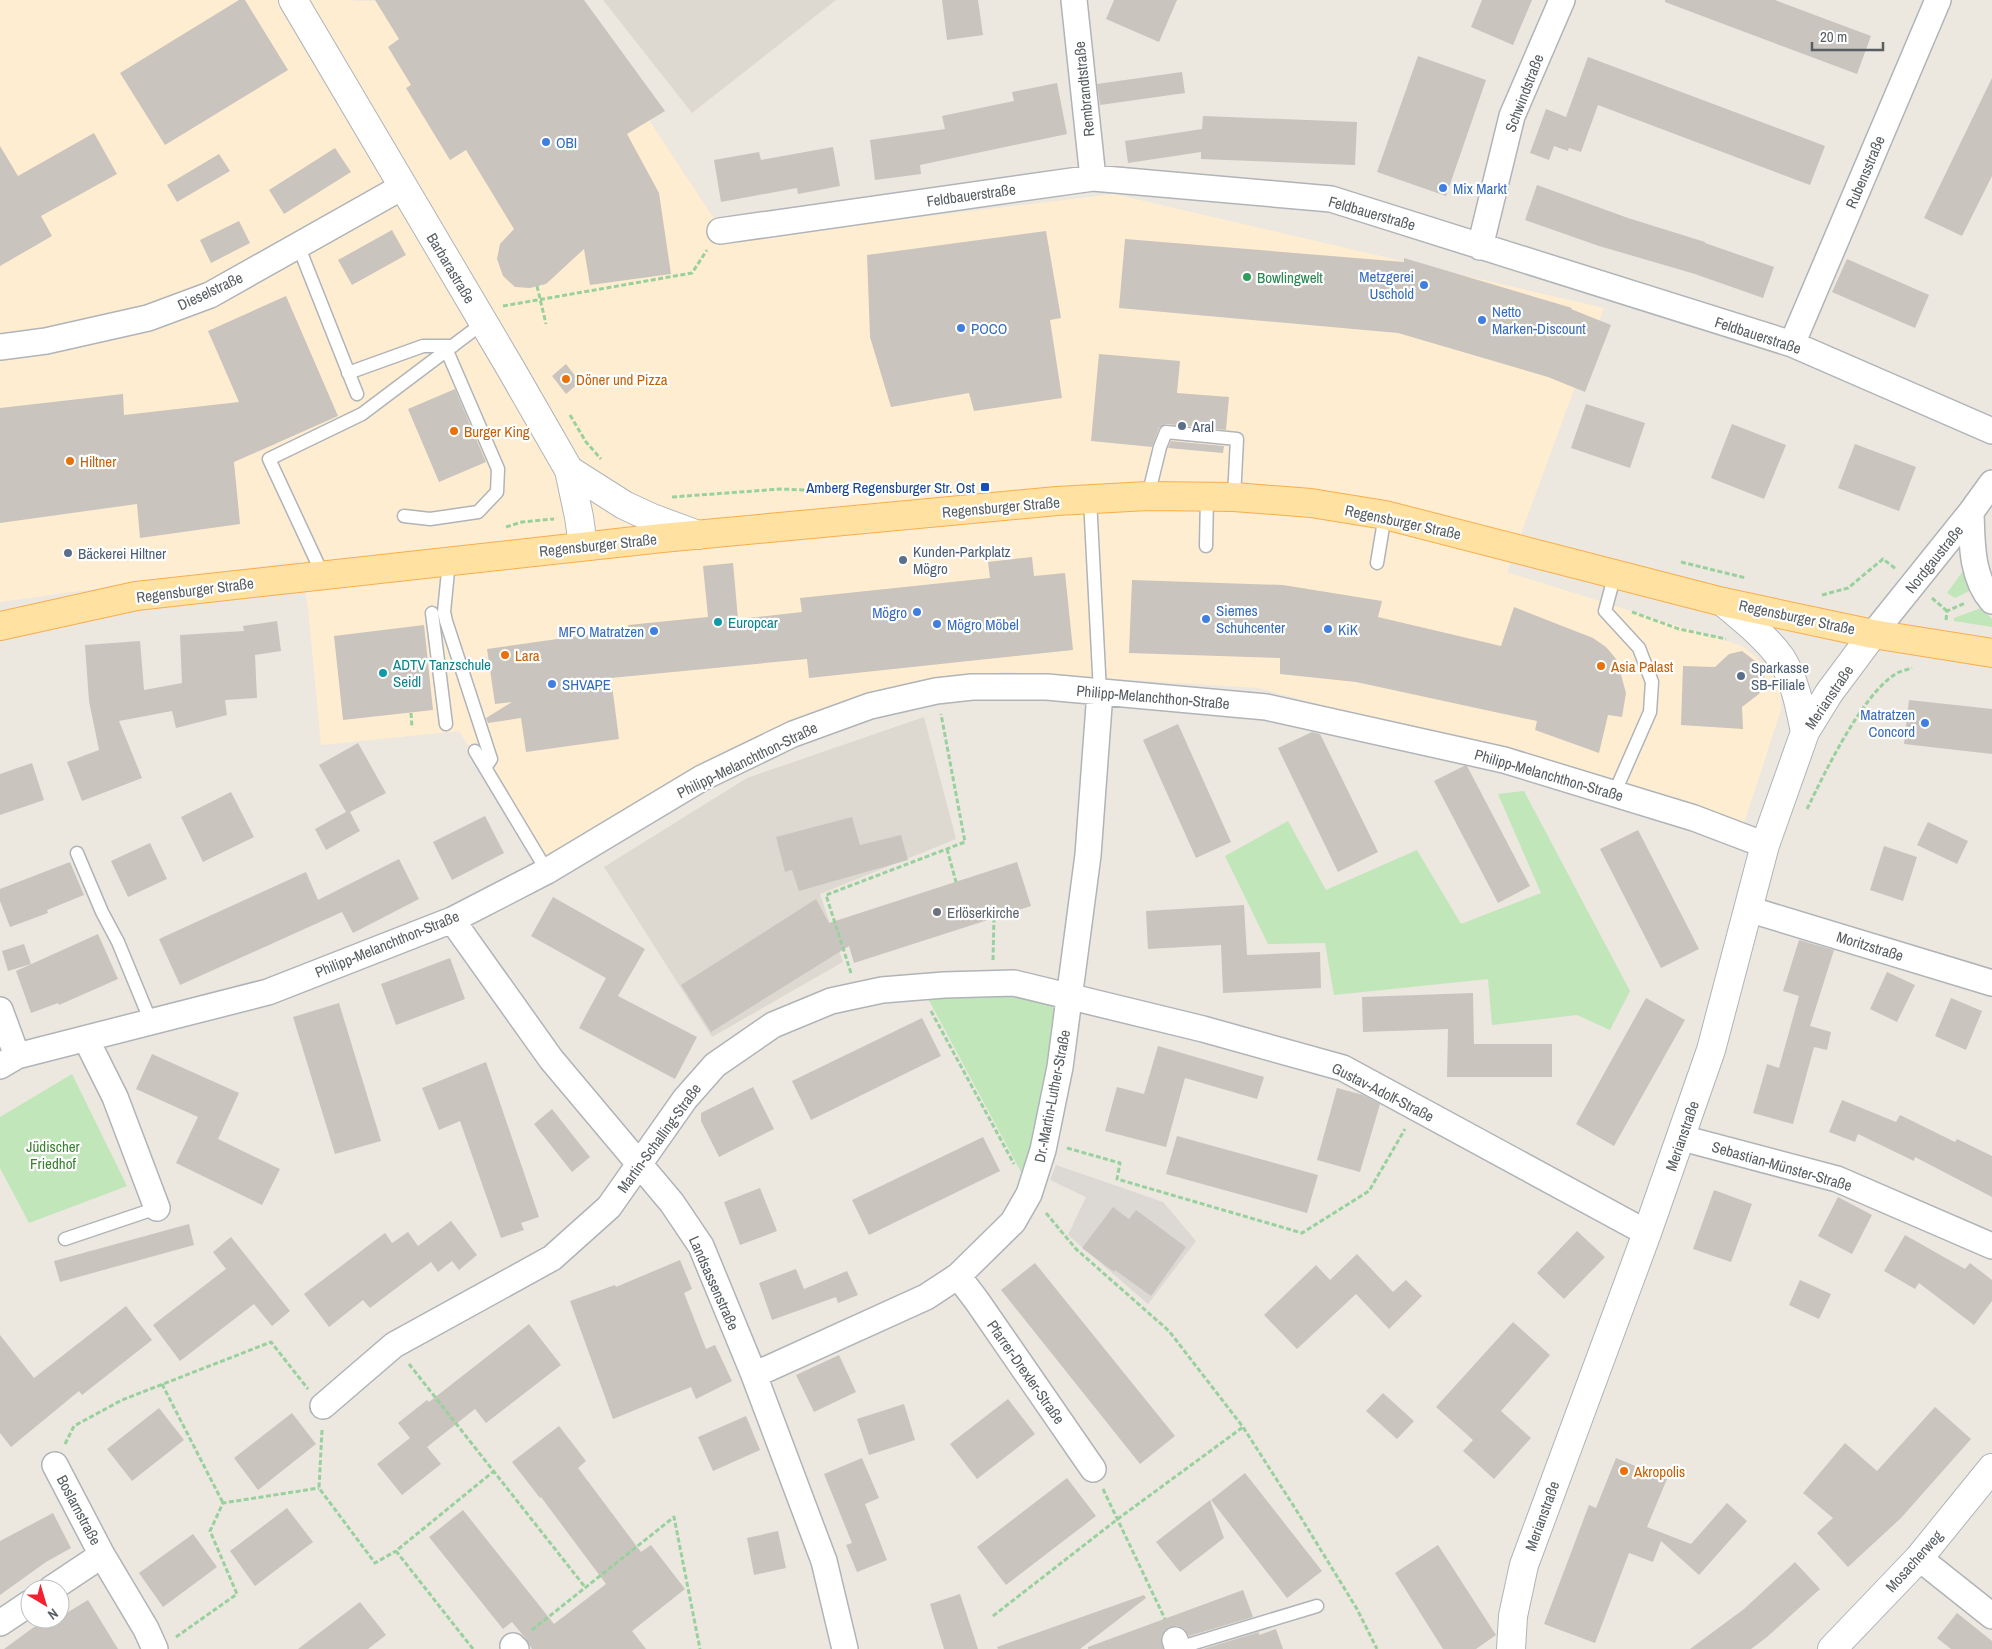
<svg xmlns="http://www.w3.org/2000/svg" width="1992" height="1649" font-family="'Archivo Narrow',sans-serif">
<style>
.commercial{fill:#ffedd1}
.industrial{fill:#dcd9d4}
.education{fill:#ded9d0}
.green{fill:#c0e6ba}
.building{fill:#c9c4be}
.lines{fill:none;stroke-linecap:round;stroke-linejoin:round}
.lane-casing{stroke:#b0b4b8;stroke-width:15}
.street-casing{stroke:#b0b4b8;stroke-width:28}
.secondary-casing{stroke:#afb5b8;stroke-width:30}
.primary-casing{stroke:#f8ad4d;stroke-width:30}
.path{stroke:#98d19e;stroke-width:3;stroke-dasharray:5 2.5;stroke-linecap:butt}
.lane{stroke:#fff;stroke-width:12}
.street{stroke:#fff;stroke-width:25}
.secondary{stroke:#fff;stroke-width:28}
.primary{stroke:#ffe1a1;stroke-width:28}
.shop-dot{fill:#3f7fe0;stroke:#fff;stroke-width:2}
.leisure-dot{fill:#2e9e5b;stroke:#fff;stroke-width:2}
.food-dot{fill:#e8710a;stroke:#fff;stroke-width:2}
.service-dot{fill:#5c6f8a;stroke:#fff;stroke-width:2}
.transit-dot{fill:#1a4fb4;stroke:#fff;stroke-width:2}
.culture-dot{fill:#0f9aa8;stroke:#fff;stroke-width:2}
.worship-dot{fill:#6b7280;stroke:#fff;stroke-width:2}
.labels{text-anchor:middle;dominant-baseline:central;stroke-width:4.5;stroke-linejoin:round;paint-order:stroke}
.street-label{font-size:15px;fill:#585e61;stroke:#fff}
.shop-label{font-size:15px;fill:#366cbe;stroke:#fff;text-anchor:start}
.leisure-label{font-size:15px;fill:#27864d;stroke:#fff;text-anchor:start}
.food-label{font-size:15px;fill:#c56008;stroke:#fff;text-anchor:start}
.service-label{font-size:15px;fill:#4e5e75;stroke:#fff;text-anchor:start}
.transit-label{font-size:15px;fill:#164399;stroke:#fff;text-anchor:end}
.culture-label{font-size:15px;fill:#0d838f;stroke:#fff;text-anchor:start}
.worship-label{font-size:15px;fill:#5b616d;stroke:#fff;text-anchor:start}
.park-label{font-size:15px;fill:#38822f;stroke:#fff}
</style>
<rect width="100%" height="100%" fill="#ece7df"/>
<path class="commercial" d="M0 0H353L354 1 570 0 728 240 1114 194 1604 308 1507 572 1742 646 1772 670 1781 690V710L1743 826 1664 796 1258 688 1006 672 920 680 839 703 698 769 542 862 459 731 321 745 308 609 300 561 0 602Z"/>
<path class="industrial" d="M1056 1165 1163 1202 1196 1241 1148 1304 1068 1235 1086 1197 1050 1180Z"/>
<path class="education" d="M603 0H836L692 113Z
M924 717 956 839 820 894 843 962 712 1037 604 867 747 778Z"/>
<path class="green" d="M1966 567 1971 590 1955 598 1947 593Z
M1981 608 1992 619V627L1954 621V618Z
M1524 791 1630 991 1610 1030 1577 1015 1492 1025 1488 979 1334 995 1325 943 1268 944 1225 856 1288 821 1326 890 1417 850 1461 924 1541 893 1498 794Z
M924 991 1066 998 1028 1185Z
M72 1074 127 1186 29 1223 0 1168V1117Z"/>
<path class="building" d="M239 0H245L288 70 165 145 120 73Z
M375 0H584L665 111 627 134 659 193 671 274 590 285 584 249 546 284 530 288 515 287 503 276 497 259 500 244 514 229 466 150 450 160 406 88 411 85 388 47 399 39Z
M942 0H978L983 35 947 40Z
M1114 0H1177L1159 42 1106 19Z
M1482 0H1532L1513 45 1471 27Z
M1665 0H1775L1871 36 1857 74 1665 2Z
M1418 56 1486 80 1446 196 1377 172Z
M1588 57 1825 146 1810 185 1598 105 1581 152 1569 148 1568 151 1554 146 1549 160 1530 153 1546 109 1566 117Z
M1182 72 1185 93 1100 105 1097 84Z
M1992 78V176L1962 236 1924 218Z
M1057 83 1067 134 920 165 921 174 875 180 870 140 945 129 942 116 1014 101 1012 92Z
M1203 116 1357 122 1355 165 1201 159V152L1128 163 1125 141 1202 129Z
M94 133 117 174 41 216 52 236 0 266V146L18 176Z
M833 147 840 186 798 194 797 188 721 202 714 160 759 152 761 160Z
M335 148 351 172 284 214 269 190Z
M219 154 230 171 177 202 167 185Z
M1537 185 1628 218 1705 242V243L1774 267 1763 298 1695 274 1599 246 1525 220Z
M239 221 250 243 211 263 200 240Z
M392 230 406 255 352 285 338 260Z
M1046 231 1061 318 1050 320 1062 398 974 411 969 393 891 407 870 337 867 255Z
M1125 239 1404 262V258L1572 308 1571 309 1611 325 1585 392 1548 377 1398 333 1119 308Z
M1847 259 1929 295 1915 328 1832 292Z
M286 296 338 416 234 462 240 524 140 538 137 504 0 523V408L123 394 124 415 239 402 208 331Z
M1099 354 1180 361 1177 393 1229 397 1226 430 1166 424 1159 428 1152 447 1091 441Z
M566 364 580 382 566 394 552 376Z
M455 389 486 462 439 482 408 409Z
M1586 404 1645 423 1630 468 1571 448Z
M1732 424 1786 445 1764 499 1711 478Z
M1171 441 1224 446 1223 453 1168 448Z
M1855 444 1916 467 1899 511 1838 488Z
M1032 557 1034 576 1065 573 1073 650 809 678 807 659 611 678 619 739 526 752 521 718 488 723 486 718 512 702 495 704 487 649 628 629V625L708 617 703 566 733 563 738 619 802 612 800 598 990 578 988 562Z
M1132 580 1283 585 1382 601 1378 617 1501 646 1514 607 1593 638 1606 647 1617 660 1626 693 1622 717 1608 715 1599 753 1535 730 1537 721 1356 682 1280 674V658L1129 653Z
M277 621 281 651 255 655 257 698 225 700 227 715 176 728 172 711 119 721 142 778 82 801 67 762 99 750 89 701 85 645 140 641 144 690 182 683 180 635 244 631 243 626Z
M424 625 433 710 343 720 334 636Z
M1742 651 1763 667 1765 682 1759 694 1742 707 1743 729 1681 725 1683 666 1715 667 1729 654Z
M1909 700 1992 709V754L1904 744Z
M1178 724 1231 842 1196 858 1143 740Z
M1312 732 1320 734 1378 852 1338 872 1278 748Z
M358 743 386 793 350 812 360 831 326 850 315 829 346 812 319 765Z
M32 763 44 800 0 815V774Z
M1464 766H1467L1530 886 1498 903 1434 781Z
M231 792 254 837 203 862 181 817Z
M485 816 504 853 452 880 433 842Z
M852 817 860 845 901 835 908 860 799 891 792 870 785 872 776 837Z
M1928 822 1968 841 1957 864 1917 845Z
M1638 830 1699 949 1661 968 1600 849Z
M150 843 167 879 128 897 111 861Z
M1884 846 1917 857 1903 901 1870 890Z
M399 859 419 899 353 933 342 912 180 985 159 939 306 872 318 900Z
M70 862 84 895 47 910 48 913 10 927 0 901V889Z
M1017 862 1031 906 854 963 849 946 711 1032 681 985 816 899 829 923Z
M553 897 645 949 618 996 697 1037 675 1079 579 1028 606 978 531 936Z
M1244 905 1247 955 1320 952 1321 988 1223 993 1221 945 1148 949 1146 911Z
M98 934 118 979 59 1005 58 1003 31 1013 16 971Z
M1799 940 1834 950 1810 1026 1831 1032 1827 1050 1814 1047 1793 1124 1753 1113 1767 1064 1779 1068 1799 996 1783 991Z
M24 944 31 964 8 971 2 951Z
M450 958 465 999 396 1025 381 984Z
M1887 972 1915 985 1897 1022 1870 1009Z
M1473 993 1474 1044H1552V1077H1447L1448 1029 1363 1032 1362 997Z
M1646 998 1685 1020 1614 1146 1576 1124Z
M1951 998 1982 1011 1966 1050 1935 1036Z
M339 1003 381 1141 335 1154 293 1017Z
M922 1018 941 1056 811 1120 792 1081Z
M1158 1046 1264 1077 1257 1099 1185 1078 1166 1147 1105 1131 1117 1087 1144 1094Z
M152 1054 239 1093 218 1139 280 1169 262 1205 176 1163 198 1117 136 1089Z
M486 1062 539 1217 521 1223 524 1230 501 1238 460 1121 439 1130 422 1088Z
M753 1087 774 1129 719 1157 701 1121V1113Z
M1337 1088 1363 1095 1380 1104 1360 1172 1317 1160Z
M1842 1100 1896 1122 1900 1115 1955 1142 1957 1139 1992 1156V1197L1915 1157 1914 1161 1858 1134 1855 1142 1829 1132Z
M552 1109 590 1157 572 1172 534 1124Z
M1177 1136 1318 1175 1307 1213 1166 1174Z
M983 1137 1000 1171 869 1235 852 1200Z
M760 1188 777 1231 740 1245 724 1202Z
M1714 1190 1752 1204 1731 1262 1693 1249Z
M1838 1197 1872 1215 1852 1254 1818 1236Z
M1113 1207 1129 1219 1136 1210 1186 1247 1151 1296 1115 1270 1114 1272 1082 1248Z
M451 1221 477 1255 459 1270 452 1261 438 1272 431 1262 370 1308 363 1300 329 1327 304 1294 385 1233 392 1243 408 1232 418 1246Z
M189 1224 194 1245 60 1282 54 1261Z
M1577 1231 1605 1257 1564 1299 1537 1273Z
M1905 1235 1965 1269 1970 1263 1992 1280V1301L1974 1325 1919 1283 1915 1289 1884 1271Z
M231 1237 290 1311 272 1326 254 1304 180 1361 153 1325 226 1269 213 1252Z
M1357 1254 1393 1292 1406 1280 1422 1296 1389 1329 1356 1294 1297 1349 1264 1315 1316 1265 1330 1280Z
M680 1260 692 1289 684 1293 706 1349 715 1345 732 1381 696 1399 691 1387 613 1419 570 1301 615 1285 616 1287Z
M1035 1263 1175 1436 1140 1464 1001 1290Z
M796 1269 804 1289 847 1271 858 1295 838 1303 836 1297 772 1320 759 1283Z
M1800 1280 1831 1294 1819 1319 1789 1305Z
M126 1306 152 1340 82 1395 79 1391 11 1447 0 1433V1335L34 1378Z
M1513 1322 1550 1355 1501 1411 1531 1438 1494 1479 1463 1451 1473 1440 1436 1407Z
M529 1324 561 1365 486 1423 475 1409 427 1447 441 1464 402 1495 377 1464 410 1438 398 1423 427 1400 429 1402Z
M839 1355 856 1392 814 1412 796 1375Z
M1383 1393 1414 1421 1397 1439 1366 1411Z
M1008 1399 1035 1434 977 1479 950 1444Z
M904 1404 915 1440 869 1455 857 1419Z
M1935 1407 1971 1439 1901 1518 1848 1567 1817 1533 1833 1518 1803 1493 1845 1443 1877 1471Z
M159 1408 184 1440 132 1481 107 1449Z
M292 1413 316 1444 258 1490 234 1458Z
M746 1416 760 1450 713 1471 698 1437Z
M559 1426 586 1461 578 1468 641 1552 651 1545 685 1589 632 1631 646 1649H532L526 1639 512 1622 503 1629 429 1537 463 1510 554 1624 606 1584 541 1497 540 1498 512 1462Z
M862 1458 879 1498 865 1504 887 1560 857 1572 846 1545 852 1543 824 1474Z
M1616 1458 1667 1479 1647 1527 1691 1544 1727 1503 1747 1521 1699 1575 1661 1541 1653 1562 1629 1553 1595 1643 1544 1624 1589 1505 1596 1508Z
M1245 1473 1322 1571 1287 1598 1211 1500Z
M1067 1478 1096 1516 1006 1585 977 1547Z
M1210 1500 1224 1538 1180 1572 1156 1542Z
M287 1508 313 1542 255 1586 230 1551Z
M53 1513 71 1548 46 1562 0 1595V1541Z
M778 1531 786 1568 754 1575 747 1538Z
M193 1534 217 1567 163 1607 139 1573Z
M1438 1545 1496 1635 1476 1649H1443L1395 1573Z
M1795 1562 1820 1589 1767 1637 1751 1649H1690L1744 1609Z
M1243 1590 1253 1617 1189 1636 1184 1629 1177 1626 1170 1627 1165 1630 1161 1637 1163 1649H1088V1647Z
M960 1594 978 1649H944L930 1604Z
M1144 1595 1146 1598 1080 1649H998L997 1647Z
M88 1600 118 1649H4L45 1619H60V1617Z
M360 1602 386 1635 368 1649H298Z
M1957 1613 1992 1641V1649H1951L1937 1638Z
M1276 1629 1283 1649H1203L1259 1632V1635Z"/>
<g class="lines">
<g class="lane-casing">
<path id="lane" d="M298 245 357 394
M348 373 423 346H453
M1148 496 1160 447 1166 432 1237 439 1234 497
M1090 499 1100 692
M404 516 430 519 478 512 497 492 498 469 447 351
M1206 546 1207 497
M449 561 444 612 446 621 491 759 485 768
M1377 563 1385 515
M323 575 269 459 362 414 483 323
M432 613 446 724
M475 751 547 871
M1614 794 1650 712 1652 682 1639 648 1605 611 1615 574
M77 853 102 912 118 942 151 1022
M65 1239 157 1208
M1178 1648 1317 1606"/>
</g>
<g class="street-casing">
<path id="street" d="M1074 0 1093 178
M720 231 1093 178 1331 199 1792 344 1992 431
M1480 247 1512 116 1562 0
M1792 344 1938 0
M0 347 46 341 148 318 210 295 402 187
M1971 512C1972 542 1971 577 1992 601
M1873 634 1971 512 1992 483
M1748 909 1992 983
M452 920 551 1059 672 1203 701 1246 754 1375 824 1561 845 1649
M0 1010 17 1056
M86 1039 115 1097 157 1208
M0 1066 17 1056 268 992 452 920 547 871 702 778 793 734 870 706 936 691 972 687H1047L1266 707 1504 760 1694 818 1765 845
M1682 1138 1837 1179 1992 1246
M958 1276 977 1301 1093 1469
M754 1375 926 1297 958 1276 1013 1222 1029 1194 1043 1150 1060 1067 1088 855 1100 692
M323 1406 394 1345 552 1258 609 1207 685 1099 715 1065 773 1025 831 1001 882 990 944 985 1014 983 1203 1029 1343 1068 1647 1233
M55 1465 102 1555 146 1629 155 1649
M1919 1558 1992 1616
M51 1589 102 1555
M0 1623 30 1603
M1175 1640 1178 1649
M513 1646 516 1649"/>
</g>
<g class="secondary-casing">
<path id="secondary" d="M293 0 511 369 569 470 579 517 583 546
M569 470 624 505 652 518 698 535
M1723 602C1743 619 1765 636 1781 658 1795 680 1800 707 1805 732
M1511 1649 1513 1616 1524 1565 1647 1233 1711 1050 1765 845 1805 732 1829 693 1873 634
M1832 1649 1919 1558 1992 1468"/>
</g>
<g class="primary-casing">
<path id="primary" d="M0 626 136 596 662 538 1057 501 1148 496 1234 497 1311 503 1385 515 1723 602 1873 634 1992 653"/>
</g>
<path class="path" d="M537 286 546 324
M503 306 692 273 707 250
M570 415 586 442 601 459
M672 497 781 489 855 492
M506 527 522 522 554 519
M1681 562 1746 578
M1822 595 1848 588 1883 559 1896 569
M1932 598 1947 611
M1632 612 1679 629 1726 639
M1946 620 1947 611 1965 603
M411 713 412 728
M1807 809C1825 772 1861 697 1894 675 1899 671 1907 670 1912 668
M947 849 956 882
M993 960 994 918
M851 973 826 895 965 842 941 714
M931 1011 1014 1164
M1067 1148 1120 1163 1117 1179 1302 1233 1369 1191 1405 1129
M1046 1213 1076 1249 1169 1331 1243 1427 1300 1516 1357 1609 1377 1649
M409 1364 585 1587
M162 1384 223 1503
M322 1430 319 1488 375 1563 396 1551
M65 1444 74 1426 122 1400 271 1342 308 1389
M1103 1489 1165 1619
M993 1616 1119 1518 1243 1427
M532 1630 674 1517 700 1649
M176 1637 237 1594 210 1531 223 1503 319 1488
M473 1649 396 1551 494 1471"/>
<use href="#lane" class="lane"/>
<use href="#street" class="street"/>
<use href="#secondary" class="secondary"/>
<use href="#primary" class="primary"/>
</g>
<g class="shop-dot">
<circle cx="546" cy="142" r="5"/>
<circle cx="1443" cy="188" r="5"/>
<circle cx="1424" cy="285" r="5"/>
<circle cx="1482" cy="320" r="5"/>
<circle cx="961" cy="328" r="5"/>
<circle cx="917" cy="612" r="5"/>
<circle cx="1206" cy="619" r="5"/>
<circle cx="937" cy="624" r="5"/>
<circle cx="1328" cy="629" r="5"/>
<circle cx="654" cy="631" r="5"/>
<circle cx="552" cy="684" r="5"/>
<circle cx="1925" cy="723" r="5"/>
</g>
<circle class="leisure-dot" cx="1247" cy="277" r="5"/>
<g class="food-dot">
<circle cx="566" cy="379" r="5"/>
<circle cx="454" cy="431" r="5"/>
<circle cx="70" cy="461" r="5"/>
<circle cx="505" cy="655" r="5"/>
<circle cx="1601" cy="666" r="5"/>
<circle cx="1624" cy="1471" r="5"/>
</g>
<g class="service-dot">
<circle cx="1182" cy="426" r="5"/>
<circle cx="68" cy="553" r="5"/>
<circle cx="903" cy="560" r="5"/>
<circle cx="1741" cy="676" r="5"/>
</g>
<rect class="transit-dot" x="980" y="482" width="10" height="10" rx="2.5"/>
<g class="culture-dot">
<circle cx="718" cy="622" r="5"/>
<circle cx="383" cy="673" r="5"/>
</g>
<circle class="worship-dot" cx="937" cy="912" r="5"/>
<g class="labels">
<g class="street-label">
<text transform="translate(1084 89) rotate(-96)">Rembrandtstraße</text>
<text transform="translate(1524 93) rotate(-69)">Schwindstraße</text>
<text transform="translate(1865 172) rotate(-67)">Rubensstraße</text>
<text transform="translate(971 195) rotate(-8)">Feldbauerstraße</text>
<text transform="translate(1372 213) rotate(16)">Feldbauerstraße</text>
<text transform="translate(451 268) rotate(59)">Barbarastraße</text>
<text transform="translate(210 291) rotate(-25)">Dieselstraße</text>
<text transform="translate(1758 335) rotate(18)">Feldbauerstraße</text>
<text transform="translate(1001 507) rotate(-5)">Regensburger Straße</text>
<text transform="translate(1403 522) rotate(12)">Regensburger Straße</text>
<text transform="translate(598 545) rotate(-6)">Regensburger Straße</text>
<text transform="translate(1934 559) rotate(-51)">Nordgaustraße</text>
<text transform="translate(195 590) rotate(-7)">Regensburger Straße</text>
<text transform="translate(1797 617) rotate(12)">Regensburger Straße</text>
<text transform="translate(1153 697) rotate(5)">Philipp-Melanchthon-Straße</text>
<text transform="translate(1829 697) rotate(-56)">Merianstraße</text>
<text transform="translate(747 760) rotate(-26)">Philipp-Melanchthon-Straße</text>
<text transform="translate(1549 775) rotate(16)">Philipp-Melanchthon-Straße</text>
<text transform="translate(387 944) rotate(-22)">Philipp-Melanchthon-Straße</text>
<text transform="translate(1870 946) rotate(17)">Moritzstraße</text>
<text transform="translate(1383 1092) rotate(27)">Gustav-Adolf-Straße</text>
<text transform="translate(1052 1096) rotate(-79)">Dr.-Martin-Luther-Straße</text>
<text transform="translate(1682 1136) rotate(-71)">Merianstraße</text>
<text transform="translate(659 1138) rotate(-54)">Martin-Schalling-Straße</text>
<text transform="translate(1782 1166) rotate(16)">Sebastian-Münster-Straße</text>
<text transform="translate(714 1283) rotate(66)">Landsassenstraße</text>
<text transform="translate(1026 1372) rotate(55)">Pfarrer-Drexler-Straße</text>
<text transform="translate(79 1510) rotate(62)">Boslarnstraße</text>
<text transform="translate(1542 1516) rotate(-70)">Merianstraße</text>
<text transform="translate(1914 1561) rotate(-48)">Mosacherweg</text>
</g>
<g class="shop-label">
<text x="556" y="142">OBI</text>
<text x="1453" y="188">Mix Markt</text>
<text x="1414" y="276" text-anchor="end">Metzgerei<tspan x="1414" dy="17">Uschold</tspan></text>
<text x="1492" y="311">Netto<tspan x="1492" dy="17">Marken-Discount</tspan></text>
<text x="971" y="328">POCO</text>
<text x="1216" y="610">Siemes<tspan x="1216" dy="17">Schuhcenter</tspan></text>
<text x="907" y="612" text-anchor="end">Mögro</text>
<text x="947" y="624">Mögro Möbel</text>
<text x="1338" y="629">KiK</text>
<text x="644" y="631" text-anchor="end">MFO Matratzen</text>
<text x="562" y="684">SHVAPE</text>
<text x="1915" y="714" text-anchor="end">Matratzen<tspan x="1915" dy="17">Concord</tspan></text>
</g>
<g class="leisure-label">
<text x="1257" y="277">Bowlingwelt</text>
</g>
<g class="food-label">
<text x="576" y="379">Döner und Pizza</text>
<text x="464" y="431">Burger King</text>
<text x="80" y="461">Hiltner</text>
<text x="515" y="655">Lara</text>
<text x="1611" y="666">Asia Palast</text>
<text x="1634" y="1471">Akropolis</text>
</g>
<g class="service-label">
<text x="1192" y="426">Aral</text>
<text x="913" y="551">Kunden-Parkplatz<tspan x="913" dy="17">Mögro</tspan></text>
<text x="78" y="553">Bäckerei Hiltner</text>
<text x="1751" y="667">Sparkasse<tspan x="1751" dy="17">SB-Filiale</tspan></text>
</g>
<g class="transit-label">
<text x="975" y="487">Amberg Regensburger Str. Ost</text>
</g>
<g class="culture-label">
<text x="728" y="622">Europcar</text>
<text x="393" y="664">ADTV Tanzschule<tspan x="393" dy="17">Seidl</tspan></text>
</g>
<g class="worship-label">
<text x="947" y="912">Erlöserkirche</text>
</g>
<g class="park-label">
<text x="53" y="1146">Jüdischer<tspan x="53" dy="17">Friedhof</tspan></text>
</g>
</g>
<g transform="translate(45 1604) rotate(142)"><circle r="24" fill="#ffffff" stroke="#bcbfc0"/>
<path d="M0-4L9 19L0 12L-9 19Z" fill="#f12131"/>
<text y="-8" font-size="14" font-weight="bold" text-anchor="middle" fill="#585e61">N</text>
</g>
<path d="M1812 42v8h71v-8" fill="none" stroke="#585e61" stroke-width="2.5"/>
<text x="1820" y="42" font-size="15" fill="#585e61" stroke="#ffffff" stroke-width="4" paint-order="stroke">20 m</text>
</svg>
